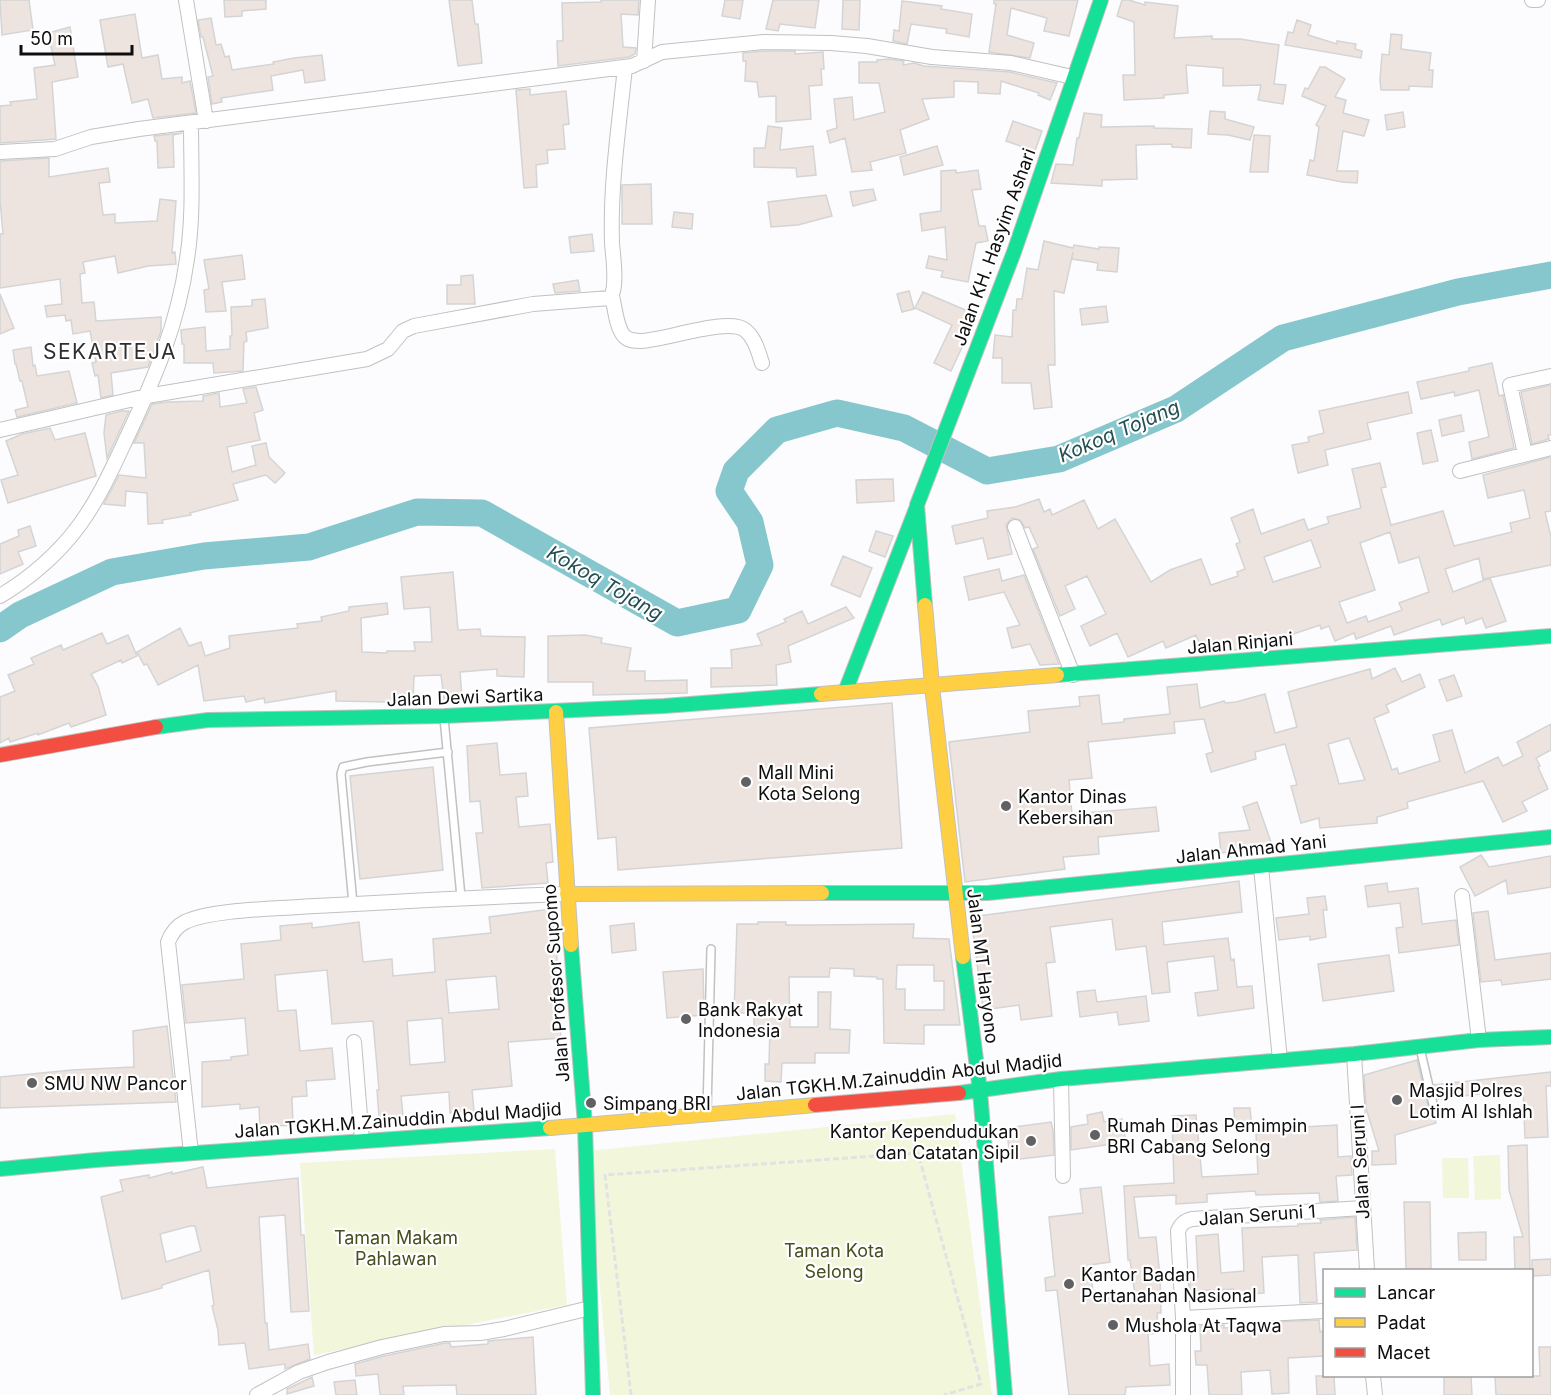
<svg xmlns="http://www.w3.org/2000/svg" width="1551" height="1395" font-family="Inter,sans-serif">
<style>
.green{fill:#f2f6db}
.lines{fill:none;stroke-linecap:round;stroke-linejoin:round}
.river{stroke:#85c7cc;stroke-width:27}
.building{fill:#eee4df;stroke:#d4d4d4;stroke-width:1.5;fill-rule:evenodd}
.lane-casing{stroke:#c1c1c2;stroke-width:10}
.street-casing{stroke:#c1c1c2;stroke-width:16}
.fast-casing{stroke:#c1c1c2;stroke-width:16}
.slow-casing{stroke:#c1c1c2;stroke-width:16}
.jam-casing{stroke:#c1c1c2;stroke-width:16}
.path{stroke:#e2e2e3;stroke-width:3;stroke-dasharray:6 3;stroke-linecap:butt}
.lane{stroke:#fff;stroke-width:7}
.street{stroke:#fff;stroke-width:14}
.fast{stroke:#16e098;stroke-width:14}
.slow{stroke:#ffcf43;stroke-width:14}
.jam{stroke:#f24e42;stroke-width:14}
.poi-dot{fill:#616163;stroke:#fff;stroke-width:2}
.labels{text-anchor:middle;dominant-baseline:central;stroke-width:4.5;stroke-linejoin:round;paint-order:stroke}
.street-label{font-size:18px;fill:#0e0e0f;stroke:#fff}
.poi-label{font-size:18px;fill:#0e0e0f;stroke:#fff;text-anchor:start}
.park-label{font-size:18px;fill:#484f1d;stroke:#fff}
.water-label{font-size:20px;font-style:italic;fill:#255053;stroke:#fff}
.quarter-label{font-size:21px;letter-spacing:1.5px;fill:#2e2d30;stroke:#fff}
</style>
<rect width="100%" height="100%" fill="#fcfcfe"/>
<path class="green" d="M955 1114 992 1395H610L587 1151Z
M555 1149 567 1305 314 1355 300 1163Z
M1500 1155 1501 1199 1475 1200 1473 1156Z
M1442 1158H1468L1469 1198H1443Z"/>
<g class="lines">
<path class="river" d="M0 629 20 615 112 572 204 556 309 547 417 512 482 513 677 623 738 610 760 565 750 522 729 491 736 471 777 430 837 413 904 428 987 471 1059 459 1176 409 1283 338 1458 292 1551 275"/>
</g>
<path class="building" d="M0 0H29L33 30 2 35Z
M224 0H266V9L242 11V16L225 17Z
M449 0H472L475 24H478L482 63 458 66Z
M601 0H639L638 15 621 14 623 47 636 48 635 54 629 57 558 66 557 41H563L562 3 601 2Z
M725 0H743L740 19 722 16Z
M773 0H819L815 28 780 24 778 31 766 29Z
M843 0H860L859 30 842 29Z
M994 0H1078L1069 36 1044 31 1047 18 1011 8 1007 35 1034 43 1030 58 989 52 996 4H994Z
M1122 0H1129L1145 5V2L1178 6 1174 38 1212 36V39H1240L1279 45 1274 84 1286 85 1283 104 1258 100 1261 85 1223 86V68L1186 65 1188 93 1164 95V98L1124 100 1123 75H1135L1134 22 1117 16Z
M902 1 942 6 941 9 972 14 969 37 946 33 947 29 911 24 907 44 893 41 894 30 899 31Z
M135 14 142 58 158 55 162 79 182 77V83L190 81 196 113 153 118 148 99 132 103 123 64 108 67 100 20Z
M211 18 216 45 221 44 225 57 229 56 232 70 274 64 273 62 294 58 322 55 325 80 305 83 303 70 271 76 273 90 221 98 222 102 212 104 208 77 213 76 203 37H201L198 20Z
M1297 20 1311 25 1308 35 1337 44V41L1356 44 1355 49 1362 51 1361 58 1285 45 1288 32 1293 33Z
M70 27 78 77 52 82 56 139 0 143V106L11 105 10 102 37 99 34 68 55 65 48 33Z
M1391 34 1402 35 1401 49 1431 53 1429 70H1433L1432 87 1409 86V90H1381L1380 80 1382 54 1389 55Z
M764 51H795V54L823 52 824 69H821L822 85 809 86 811 119 776 122V96L759 97 757 82 745 81 746 61H743V53Z
M889 59 904 61 903 65 914 63 924 66 1010 72 1057 83 1050 100 1038 95 1039 93 1001 81 1000 94 978 93V82L954 81V97L922 99 929 119 900 130 906 153 870 162 872 170 852 172 845 138 830 143 827 131 837 128 834 99 852 97 854 120 885 112 879 83H859V62H877V60Z
M1320 67H1325L1345 79 1335 97 1346 100 1343 113 1369 120 1364 136 1343 131 1337 171H1358L1357 183 1342 182 1307 175 1310 160 1314 161 1319 127 1316 125 1326 106 1302 96 1305 88 1308 89Z
M530 89V95L566 91 569 124 563 125 565 149 547 150 548 163 536 165 537 187 524 188 516 90Z
M1210 111 1225 112V119L1254 127 1250 140 1228 135 1208 134Z
M1403 112 1405 127 1387 130 1385 115Z
M1084 113 1102 115 1101 127 1154 126V128L1192 129 1191 148 1172 147V144L1136 145 1137 179 1102 180V186L1051 183 1056 164 1073 165 1077 138H1079Z
M1013 121 1042 131 1035 151 1006 141Z
M768 126 782 128 780 150 813 146 816 175 797 177 796 168 754 167V148H765Z
M182 133 173 135 174 167 158 168 157 141H155L154 136Z
M1254 135 1270 136 1268 172H1250Z
M937 146 943 165 904 175 900 157Z
M49 158V177L108 168 110 182 99 183 103 215 115 214V223L157 221 160 199 176 201 172 253 175 252 176 264 148 266 118 273 115 256 83 262 85 273 80 274 82 303 94 302 96 321 161 317V331L148 367 111 373 113 395 101 398 98 375 95 376 92 363 96 362 90 331 73 334 71 320 66 321 65 315 47 317 45 306 62 304 60 279 0 288V234H3L0 200V161Z
M956 170V173L978 170 981 189 972 190 979 226H985L988 241 976 243 968 282 941 277 943 271 926 268 929 256 947 260 945 227 922 231 920 214 941 211V171Z
M651 184 652 224H622V185Z
M873 189 876 200 853 206 850 192Z
M826 195 832 216 798 225 771 227 768 202Z
M674 212 693 214 692 229 672 227Z
M592 234 594 251 571 253 569 237Z
M1044 241 1073 248 1074 245 1099 249V247L1119 248 1117 272 1097 270 1098 263 1072 259 1073 252 1064 293 1054 291 1055 365H1048L1052 407 1034 409 1031 383H1002V358H993L995 335 1012 337 1013 310H1016L1017 299H1022L1027 268 1038 270Z
M242 255 245 279 222 282 226 311 206 312 204 290 209 289 204 260Z
M473 275 475 304H447V285H461V276Z
M578 280 580 291 555 293 553 284Z
M909 291 914 309 902 312 897 294Z
M923 292 977 315 951 371 934 363 952 325 915 308Z
M0 294 14 328 0 334Z
M265 299 268 328 246 332 247 341 244 342 243 371 214 373 213 363H184V344H182L181 330 205 327 206 351 230 349V336H232L231 307 252 306V300Z
M1106 306 1108 322 1082 325 1080 309Z
M31 347 33 366 35 365 37 376 69 371 77 403 17 417 15 410 28 407 22 381H20L16 364H15L13 350Z
M1492 363 1499 396 1503 395 1514 448 1472 459 1469 442 1489 437 1479 390 1455 396 1454 392 1421 399 1417 382 1469 371V368Z
M1551 385V435H1548L1549 439 1532 444 1521 392Z
M256 387 263 410 254 413 260 440 227 447 232 472 256 465 252 446 266 443 269 457 285 473 275 483 266 475 233 484 238 500 190 513 191 515 162 520 163 523 148 524 147 493 126 491 125 506 104 504 119 475 146 478 144 443H134L152 404 167 402 203 401V396L219 393 220 407 247 403 243 389Z
M1408 392 1412 413 1367 423 1371 439 1325 450 1328 465 1298 473 1292 445 1309 442 1308 437 1324 433 1319 411Z
M122 411H129L107 458 104 433 106 415Z
M1461 415 1464 431 1442 436 1439 420Z
M50 428 55 440 85 433 96 476 8 503 1 480 18 475 6 441 22 434Z
M1431 430 1438 461 1423 464 1417 433Z
M1551 457V511L1545 512 1551 537V565L1483 579 1479 558 1445 569 1453 592 1490 578 1506 621 1486 628 1482 618 1466 624 1464 617 1442 625 1440 619 1394 635 1391 626 1356 639 1354 633 1335 641 1329 626 1321 629 1320 625 1270 642 1269 639 1247 649 1202 652 1196 635 1166 648 1163 641 1128 657 1117 633 1090 646 1081 626 1106 614 1087 576 1065 586 1075 609 1060 616 1033 549 1038 547 1029 527 1025 528 1020 520 1012 518 1006 525 1012 554 988 559 983 538 956 544 952 526 988 518 987 511 1015 507 1039 499 1044 512 1050 509 1052 515 1084 500 1098 529 1115 519 1151 582 1170 570 1201 559 1211 585 1238 576 1237 572 1245 569 1236 544 1240 542 1231 518 1253 509 1261 534 1304 519 1308 530 1329 523 1327 517 1361 508 1352 469 1380 463 1386 487 1381 488 1391 525 1443 511 1454 546 1512 532 1510 523 1530 518 1524 490 1488 498 1483 475ZM1390 532 1399 563 1419 557 1429 592 1399 603 1402 610 1368 622 1366 616 1347 623 1339 602 1375 590 1360 543ZM1311 540 1321 567 1273 582 1264 557Z
M893 479 894 501 857 503 856 480Z
M30 526 36 546 18 552 23 564 0 574V544L19 536 18 530Z
M876 531 893 536 885 557 869 551Z
M843 556 872 568 860 597 831 585Z
M999 569 1002 581 1024 575 1059 664 1040 665 1030 644 1012 648 1007 628 1020 625 1004 592 969 600 964 577Z
M453 572 458 630 480 629 481 636 525 637 524 677 497 676V669L460 672 462 697 444 699 441 675 414 676 413 705H389V702L336 701V691L265 703 264 698 246 702 244 696 204 701 198 665 158 685 147 664 144 665 137 652 180 628 189 646 201 642 205 656 230 648 229 636 298 628 297 624 322 621 321 617 349 611V607L387 603 388 614 361 618 362 652 387 653V651H415L414 642H432L430 607 404 609 401 577Z
M846 607 854 618 788 646 791 662 776 665 777 685 711 687V668H732L731 650 762 645 757 634 786 622 784 619 802 611 808 624Z
M102 633 107 644 128 635 137 656 122 663 121 660 91 674 98 686 106 715 71 727 69 723 38 735V733L10 742 9 738 0 743V697L15 691 8 675 34 664 31 658 61 645 63 650Z
M585 635 602 638 601 643 631 648 627 671H645V681L687 680V693L593 695V682H548V636Z
M1395 668 1402 682 1420 674 1425 687 1386 705 1389 712 1374 718 1392 770 1397 768 1399 774 1440 761 1433 735 1452 730 1465 773 1498 757 1503 766 1523 756 1517 742 1551 724V750L1536 758 1540 766 1538 767 1548 789 1522 802 1527 811 1503 822 1483 781 1407 802 1408 808 1377 817V823L1320 828 1319 818 1301 823 1291 786 1297 785 1285 744 1255 752 1256 759 1211 772 1206 754 1213 752 1204 719 1174 722 1175 733 1088 742 1092 778 1069 780 1072 814 1156 807 1159 831 1098 837 1099 854 1063 857 1065 869 965 882 949 742 1030 732 1028 711 1080 706 1079 697 1099 695 1102 724 1124 722V719L1170 714 1167 687 1197 684 1200 708 1224 701 1225 703 1236 702 1265 694 1275 733 1297 727 1288 692 1370 669 1372 679ZM1349 738 1365 780 1339 784 1328 744Z
M1454 675 1462 696 1447 701 1439 680Z
M892 703 902 848 618 870 616 837 598 839 589 728Z
M497 743 500 775 526 773 528 796 516 797 519 827 550 824 553 862 546 863 548 883 482 888 476 833H483L480 801 470 802 467 746Z
M433 767 443 870 360 879 350 776Z
M1257 802 1272 845 1258 849 1221 853 1219 833 1250 830 1243 807Z
M1481 855 1489 867 1551 856V887L1508 894 1506 880 1475 896 1460 867Z
M1239 881 1242 912 1162 922 1164 945 1228 938 1231 960 1234 959 1237 987 1252 986 1254 1008 1198 1016 1195 993 1218 990 1214 956 1167 962 1170 992 1152 994 1146 946 1116 950 1112 919 1050 927 1055 962 1046 963 1052 1016 1021 1020 1019 1005 983 1010 971 917Z
M1387 883 1388 892 1418 888 1422 924 1456 920 1459 945 1399 953 1396 928 1403 927 1400 903 1368 907 1365 886Z
M1325 896 1327 910H1323L1326 937 1310 940V936L1279 940 1276 918 1309 914 1307 898Z
M551 909 558 967H555L561 1038 508 1042 512 1086 472 1090 474 1111 450 1113 449 1092 401 1096 403 1115 379 1117 377 1090H379L373 1021 332 1024 327 970 275 975 278 1011 296 1010 300 1051 332 1048 335 1079 306 1081 307 1096 292 1097 293 1125 260 1127 259 1107 240 1109V1104L202 1107V1062L231 1060V1057L248 1055 245 1018 186 1023 182 985 244 979 241 944 281 940 280 926 312 923V928L359 922 363 962 392 959 393 976 435 972 433 939 491 933 489 917ZM496 976 499 1009 449 1013 446 980ZM442 1018 445 1062 410 1065 407 1021Z
M1488 911 1495 960 1551 953V979L1502 985 1501 980 1481 982 1473 913Z
M758 922H786V925H813L914 924 913 938 949 939 960 1025H924V1044L884 1043 883 979H877V977L854 976V969L830 968 829 977H789L790 1027H818V992H831L830 1029 850 1030 849 1053H815V1063H782L781 1082 765 1081V1064H769L770 1027H754V1013H734L737 924H758ZM897 965H934V981H944V1010H905V989H896Z
M634 923 636 950 612 953 610 926Z
M1389 955 1394 991 1323 1001 1318 964Z
M703 969 704 1015 667 1018 663 972Z
M1095 990 1097 1002 1146 996 1149 1021 1119 1025 1117 1012 1080 1017 1077 992Z
M167 1026 176 1102 0 1108V1077L72 1070 134 1067 133 1031Z
M1417 1060 1428 1105 1432 1109 1436 1123 1395 1135 1396 1164 1372 1165V1151H1379L1366 1108 1364 1075Z
M1551 1072V1086H1546L1548 1137 1525 1138 1523 1089 1438 1099 1434 1085Z
M1234 1108H1250L1252 1128 1235 1129Z
M1102 1112 1104 1122 1122 1119 1126 1142 1071 1150V1127L1088 1124 1087 1115Z
M1196 1115 1202 1177 1258 1174 1256 1134 1286 1132V1128L1337 1125 1338 1157 1351 1156 1352 1175 1336 1176 1338 1201 1320 1202 1319 1193 1256 1195 1255 1191 1207 1194V1202L1176 1204V1195L1134 1197 1139 1238 1156 1237 1160 1277 1161 1313H1157L1158 1333 1148 1334 1150 1366 1169 1364 1170 1385 1126 1387 1125 1395H1069L1057 1290 1046 1291 1045 1278 1055 1276 1049 1217 1083 1213 1080 1189 1101 1187 1110 1262 1090 1265 1094 1300 1135 1295 1130 1260H1128L1124 1186 1174 1183 1172 1116Z
M1051 1122 1053 1130 1054 1155 1011 1160 1006 1128Z
M1527 1145 1530 1270H1515L1514 1237H1523L1509 1190 1508 1146Z
M203 1167 207 1188 298 1178 301 1235H304L309 1311 291 1312 285 1215 259 1217 265 1323H267L269 1350 308 1344 310 1359 285 1369V1364L249 1369 245 1343 219 1345 218 1330 212 1306 214 1305 209 1270 162 1285V1288L122 1299 101 1197 123 1191 120 1180 149 1175V1178L172 1172V1174ZM190 1226H195L201 1251 166 1262 160 1234Z
M1404 1202H1430L1431 1270H1406Z
M1355 1217 1357 1250 1314 1253 1317 1302 1300 1303 1298 1255 1262 1257 1264 1293 1234 1295V1289L1190 1291V1277H1198L1196 1236 1218 1234 1221 1273 1244 1271 1242 1228 1298 1226V1224L1321 1223 1320 1220Z
M1486 1232V1260H1459L1458 1233Z
M1551 1259V1275L1532 1276V1260Z
M1319 1320 1320 1332 1324 1331V1356L1288 1358 1289 1393 1272 1394 1270 1370 1241 1372 1242 1395H1209L1207 1365H1196L1195 1351H1201L1200 1326 1224 1325V1328L1254 1326V1323Z
M533 1337 536 1395H457L456 1385 403 1386 404 1395H380L378 1374 356 1376 355 1364 384 1356 445 1343H450L451 1347 488 1344V1341Z
M1539 1347H1551V1395H1496L1495 1376H1540Z
M1316 1376H1334L1335 1395H1317Z
M1444 1376H1471L1472 1395H1444Z
M312 1377 314 1386 287 1394V1389Z
M355 1380 357 1395H336L334 1382Z"/>
<g class="lines">
<g class="lane-casing">
<path id="lane" d="M444 718 461 897
M353 904 341 774 343 767 367 762 448 752
M1420 1048 1433 1104
M707 1112 711 949"/>
</g>
<g class="street-casing">
<path id="street" d="M186 0 206 121
M1532 0H1538
M644 61 648 0
M0 152 55 149 91 137 139 129 632 66 662 52 764 42 831 43 867 46 932 57 1011 63 1072 77
M612 296C615 307 616 327 624 336 629 341 635 341 641 341 666 340 728 317 745 330 755 338 758 351 762 363
M0 430 147 396 367 359 388 349 403 331 414 326 533 304 610 298C618 288 613 257 612 243 610 185 619 126 625 67
M1525 454 1510 385 1551 376
M1460 471 1551 448
M1015 527 1073 675
M0 596C29 579 58 554 78 527 99 499 113 467 128 435 155 377 178 324 187 259 194 215 191 168 191 123
M1261 867 1280 1060
M1462 896 1479 1040
M354 1042 362 1141
M1354 1054 1367 1270
M1061 1079 1063 1176
M191 1153 168 942C171 934 177 926 185 922 210 910 270 909 298 907 388 902 477 897 567 894
M1183 1318 1324 1311
M1373 1376 1375 1395
M257 1395 299 1372 328 1362 382 1347 444 1334 480 1333 504 1329 590 1308
M1183 1395V1318L1178 1231C1181 1224 1184 1221 1192 1219L1362 1208"/>
</g>
<g class="fast-casing">
<path id="fast" d="M925 605 917 505 1014 252 1101 0
M1057 675 1551 636
M845 692 916 509
M156 727 208 720 444 716 664 706 821 694
M822 893H988L1551 837
M571 945 585 1125 593 1395
M963 957 980 1091 1005 1395
M959 1093 1061 1079 1354 1054 1479 1040 1551 1037
M0 1169 96 1160 550 1128"/>
</g>
<g class="slow-casing">
<path id="slow" d="M925 605 932 686 963 957
M821 694 1057 675
M556 712 571 945
M567 894 822 893
M550 1128 815 1105"/>
</g>
<g class="jam-casing">
<path id="jam" d="M0 755 156 727
M815 1105 959 1093"/>
</g>
<path class="path" d="M631 1395 605 1175 918 1153 981 1384 944 1395"/>
<use href="#lane" class="lane"/>
<use href="#street" class="street"/>
<use href="#fast" class="fast"/>
<use href="#slow" class="slow"/>
<use href="#jam" class="jam"/>
</g>
<g class="poi-dot">
<circle cx="746" cy="782" r="6"/>
<circle cx="1006" cy="806" r="6"/>
<circle cx="686" cy="1019" r="6"/>
<circle cx="32" cy="1083" r="6"/>
<circle cx="1397" cy="1100" r="6"/>
<circle cx="591" cy="1103" r="6"/>
<circle cx="1095" cy="1135" r="6"/>
<circle cx="1031" cy="1141" r="6"/>
<circle cx="1069" cy="1284" r="6"/>
<circle cx="1113" cy="1325" r="6"/>
</g>
<g class="labels">
<g class="street-label">
<text transform="translate(994 247) rotate(-70)">Jalan KH. Hasyim Ashari</text>
<text transform="translate(1240 643) rotate(-5)">Jalan Rinjani</text>
<text transform="translate(465 697) rotate(-2)">Jalan Dewi Sartika</text>
<text transform="translate(1251 849) rotate(-6)">Jalan Ahmad Yani</text>
<text transform="translate(983 966) rotate(83)">Jalan MT Haryono</text>
<text transform="translate(556 983) rotate(-94)">Jalan Profesor Supomo</text>
<text transform="translate(899 1077) rotate(-6)">Jalan TGKH.M.Zainuddin Abdul Madjid</text>
<text transform="translate(398 1120) rotate(-4)">Jalan TGKH.M.Zainuddin Abdul Madjid</text>
<text transform="translate(1360 1162) rotate(-93)">Jalan Seruni I</text>
<text transform="translate(1257 1215) rotate(-4)">Jalan Seruni 1</text>
</g>
<g class="poi-label">
<text x="758" y="772">Mall Mini<tspan x="758" dy="21">Kota Selong</tspan></text>
<text x="1018" y="796">Kantor Dinas<tspan x="1018" dy="21">Kebersihan</tspan></text>
<text x="698" y="1009">Bank Rakyat<tspan x="698" dy="21">Indonesia</tspan></text>
<text x="44" y="1083">SMU NW Pancor</text>
<text x="1409" y="1090">Masjid Polres<tspan x="1409" dy="21">Lotim Al Ishlah</tspan></text>
<text x="603" y="1103">Simpang BRI</text>
<text x="1107" y="1125">Rumah Dinas Pemimpin<tspan x="1107" dy="21">BRI Cabang Selong</tspan></text>
<text x="1019" y="1131" text-anchor="end">Kantor Kependudukan<tspan x="1019" dy="21">dan Catatan Sipil</tspan></text>
<text x="1081" y="1274">Kantor Badan<tspan x="1081" dy="21">Pertanahan Nasional</tspan></text>
<text x="1125" y="1325">Mushola At Taqwa</text>
</g>
<g class="park-label">
<text x="396" y="1237">Taman Makam<tspan x="396" dy="21">Pahlawan</tspan></text>
<text x="834" y="1250">Taman Kota<tspan x="834" dy="21">Selong</tspan></text>
</g>
<g class="water-label">
<text transform="translate(1119 431) rotate(-23)">Kokoq Tojang</text>
<text transform="translate(605 583) rotate(30)">Kokoq Tojang</text>
</g>
<g class="quarter-label">
<text x="110" y="351">SEKARTEJA</text>
</g>
</g>
<rect x="1323" y="1269" width="210" height="108" fill="#ffffff" stroke="#9f9f9f" stroke-width="1.5"/>
<rect x="1335" y="1288" width="30" height="9" fill="#16e098" stroke="#9f9f9f" stroke-width="1.5"/>
<text x="1377" y="1299" font-size="18" fill="#0e0e0f">Lancar</text>
<rect x="1335" y="1318" width="30" height="9" fill="#ffcf43" stroke="#9f9f9f" stroke-width="1.5"/>
<text x="1377" y="1329" font-size="18" fill="#0e0e0f">Padat</text>
<rect x="1335" y="1348" width="30" height="9" fill="#f24e42" stroke="#9f9f9f" stroke-width="1.5"/>
<text x="1377" y="1359" font-size="18" fill="#0e0e0f">Macet</text>
<path d="M21 45v9h111v-9" fill="none" stroke="#0e0e0f" stroke-width="3"/>
<text x="30" y="45" font-size="18" fill="#0e0e0f" stroke="#ffffff" stroke-width="4.5" paint-order="stroke">50 m</text>
</svg>
